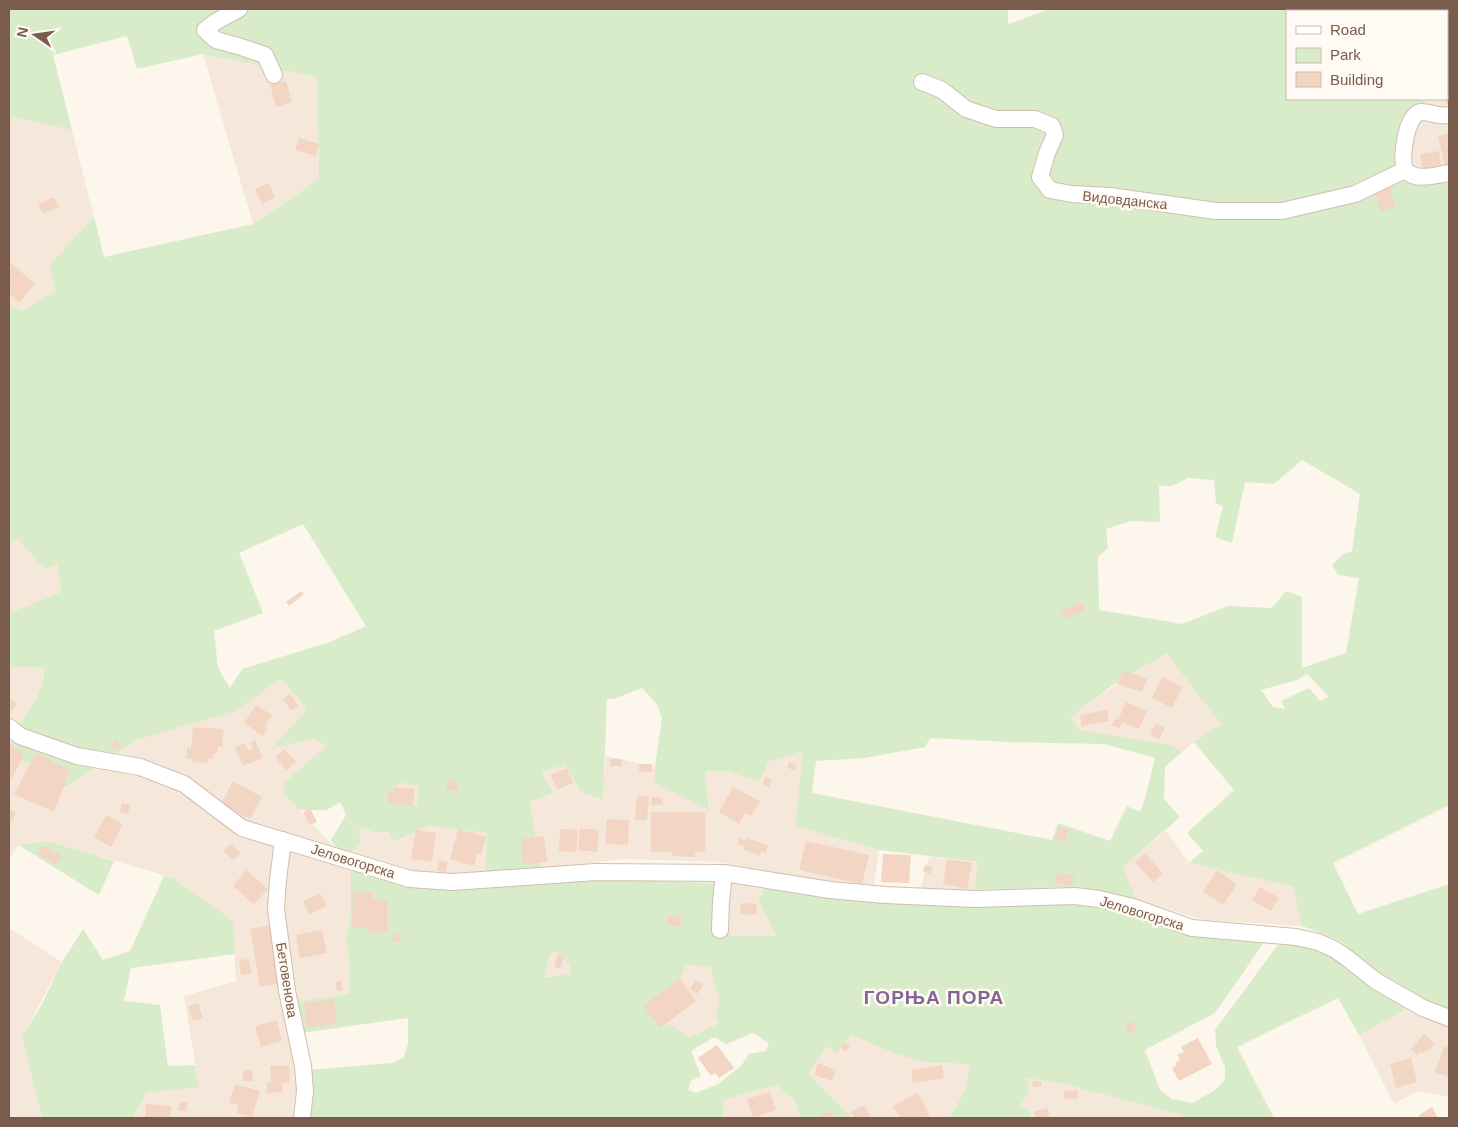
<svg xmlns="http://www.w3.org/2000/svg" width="1458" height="1127" font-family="Helvetica,sans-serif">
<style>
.residential{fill:#f5e8da}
.green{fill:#d8ecc9;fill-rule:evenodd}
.building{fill:#f3d5c3}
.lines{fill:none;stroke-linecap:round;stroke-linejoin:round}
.minor-casing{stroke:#d1beb0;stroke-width:18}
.minor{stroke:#fff;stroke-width:16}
.labels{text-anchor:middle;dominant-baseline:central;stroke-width:5;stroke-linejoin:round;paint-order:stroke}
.street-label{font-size:14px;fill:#7a5c4d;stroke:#fffaf3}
.district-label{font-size:19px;font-weight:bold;letter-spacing:1px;fill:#846695;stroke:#fffaf3}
</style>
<rect width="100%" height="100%" fill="#fdf6ec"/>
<path class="residential" d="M1449 37V178L1387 181 1426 99H1447V43Z
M203 54 317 77 319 179 253 224Z
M9 116 72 130 94 217 50 265 57 290 22 313 9 305Z
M17 538 44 569 57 563 61 592 9 613V544Z
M1166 653 1221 724 1194 742 1182 752 1171 745 1079 730 1069 717 1153 660Z
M9 667H45L39 694 21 720 9 745Z
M281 679 307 709 272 748 316 738 327 746 285 782 283 794 299 810 339 852 358 830 363 828 373 832H389L396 842 428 826 487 833 485 876 417 875 351 853V911L346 941 350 964V994L295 1002 305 1118H133L146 1093 199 1087 184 996 236 981 232 921 173 878 48 841 18 845 9 859V754L42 771 63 790 137 740 235 711Z
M804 751 795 826 879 850 873 891 717 862 621 859 541 871 530 802 553 793 542 772 565 763 581 791 602 800 606 756 655 767V783L709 809 705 771H727L759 782 767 762Z
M403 783 420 786 417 806 387 803 388 791 394 787Z
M1166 831 1189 863 1294 887 1298 911 1302 926 1204 920 1136 899 1122 867Z
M929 857 978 862 974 890 920 891Z
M729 880 766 887 758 899 776 936H732L724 928Z
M9 928 62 962 22 1037 42 1118H9Z
M555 951 568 963 572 974 543 977 550 953Z
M687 965 710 967 721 1003 715 1015 719 1023 689 1038 671 1025 660 1028 643 1006 680 978Z
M1409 992 1449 1010V1097L1418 1091 1394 1104 1359 1035 1403 1011Z
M851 1035 896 1054 929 1063 971 1064 966 1091 951 1115 940 1118H852L809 1075 826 1046Z
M1025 1078 1064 1084 1180 1114 1188 1118H1031V1112L1021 1105 1030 1091Z
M776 1085 794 1099 801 1118H723V1100Z"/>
<path class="green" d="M9 9H1008V24L1050 9H1445V11H1287V99H1426L1387 180 1449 174V805L1333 863 1358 914 1449 884V1010L1409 992 1358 958 1341 941 1302 926 1298 911 1294 887 1189 863 1203 851 1187 833 1234 790 1194 742 1221 724 1166 653 1112 686 1070 717 1079 730 1171 745 1182 752 1165 767 1164 799 1180 817 1123 867 1136 899 1062 887 974 890 978 862 879 850 795 826 803 751 768 762 759 782 727 771H705L709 810 655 783V767L662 717 656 703 642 688 614 699H607L603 800 581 792 565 764 542 772 553 793 530 802 541 871 485 876 487 833 428 826 395 842 389 832H373L363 828 358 830 361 841 351 853 418 885H521L586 881H651L719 883 724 928 732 936H776L758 899 766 887 1084 898 1261 935 1263 944 1215 1013 1145 1050 1160 1090 1172 1099 1192 1103 1215 1090 1225 1080V1067L1216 1046 1215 1030 1277 946 1288 941 1315 946 1405 1004 1403 1011 1359 1035 1338 998 1237 1047 1274 1118H1188L1179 1114 1064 1084 1026 1078 1030 1091 1021 1105 1031 1113V1118H940L951 1115 965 1091 970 1064 929 1063 896 1054 851 1035 836 1053 826 1046 809 1074 852 1118H801L794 1099 776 1085 723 1100V1118H305L308 1070 392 1063 404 1057 408 1044V1018L301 1033 294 1002 350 994V964L346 941 351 911V853L339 852 331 840 346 815 340 802 327 810H299L283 794 285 782 326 746 315 738 271 749 307 709 281 679 235 711 137 740 62 790 42 771 9 754C9 731 28 714 38 695 42 687 43 676 45 667H9V613L61 592 57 564 44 569 17 538 9 544V305L22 312 57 290 49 265 94 217 104 257 253 224 319 179 317 77 203 54 137 69 127 36 53 55 72 130 9 116ZM1302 460 1360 494 1352 551 1342 555 1332 565 1338 575 1359 578 1346 653 1302 668V597L1286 591 1272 608 1228 606 1182 624 1099 610 1098 557 1108 548 1106 529 1131 521 1160 522 1159 486H1172L1188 478 1214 480 1216 503 1223 507 1215 537 1232 543 1245 482 1274 484ZM303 524 366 626 330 642 242 669 230 688 218 668 214 631 263 613 239 553ZM1307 674 1329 697 1320 701 1309 688 1281 701 1285 709 1273 707 1261 690 1297 680ZM930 738 1009 742 1104 744 1155 758 1145 799 1140 812 1127 806 1110 841 1058 823 1052 840 812 793 816 761 864 758 925 747ZM403 783 419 786 417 805 387 803 388 791H394V787ZM555 951 568 963 572 974 544 977 550 954ZM687 965 710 967 720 1003 715 1016 719 1023 689 1038 671 1024 660 1028 644 1006 680 978ZM753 1033 769 1043 766 1051 749 1054 741 1066 718 1084 696 1093 688 1090 691 1081 701 1076 691 1051 714 1037 726 1044Z
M48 841 114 861 99 895 18 845Z
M164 876 173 878 233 921 235 954 131 968 124 1001 160 1005 168 1066 195 1065 199 1087 146 1093 133 1118H42L22 1037 42 1004 62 962 83 929 103 960 130 951Z"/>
<path class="building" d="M1449 80V104H1446L1447 81Z
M286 81 292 102 276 107 270 85Z
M1449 133V169L1446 170 1438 136Z
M299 138 319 144 316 156 295 150Z
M1439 151 1442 172 1423 174 1420 154Z
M1388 181 1396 207 1381 212 1372 187Z
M269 183 275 198 262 204 255 189Z
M54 197 59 207 43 214 38 204Z
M9 261 35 284 19 303 9 293Z
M301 591 304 594 289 606 286 602Z
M1082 602 1085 611 1065 619 1062 610Z
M1123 670 1147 679 1142 692 1118 684Z
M1162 677 1182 687 1172 708 1152 698Z
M290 694 298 706 291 711 283 699Z
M9 697 17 704 12 711 9 709Z
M1126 702 1147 711 1139 729 1122 722 1120 728 1112 725 1115 719 1118 720Z
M256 705 272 715 265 726 268 728 263 736 244 723Z
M1107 710 1109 721 1082 726 1080 715Z
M1156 723 1165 728 1159 739 1150 734Z
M193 727 224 729 222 747 218 746 217 754H213V759H208V763L192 762 193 759H187V747L191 748Z
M117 740 121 747 114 751 110 744Z
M255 740 263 758 243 766 235 747 245 743 248 751 253 749 251 742Z
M9 743 24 755 9 784Z
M284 749 296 762 286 770 275 757Z
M36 753 70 771 54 812 14 794Z
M610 759H622V766H610Z
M789 762 796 764 795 770 787 768Z
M639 764H652V772H639Z
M567 768 573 783 557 790 551 775Z
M765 777 772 780 769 787 763 784Z
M448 780 459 782 457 791 446 789Z
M233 781 262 797 250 819 221 804Z
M394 787 415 789 413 806 387 803 388 791H394Z
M733 787 760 801 751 816 745 813 739 824 719 812Z
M637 796H649L647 820H635Z
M652 797 663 798 662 805H651Z
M122 803 130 805 128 814 120 812Z
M310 808 317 822 310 825 303 812Z
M9 809 16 812 11 823H9Z
M651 812H705V852H695V857L672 856V852H651Z
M106 815 123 824 111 847 94 837Z
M607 819 629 820 628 845 605 844Z
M1059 826 1069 830 1065 842 1055 839Z
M580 828 599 830 597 852 578 850Z
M458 829 486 837 481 854 477 853 474 866 450 859Z
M560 829 578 830 576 852 559 851Z
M416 830 436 833 432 862 411 859Z
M544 836 547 862 523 864 521 839Z
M739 838 747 841V838L768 845 766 853 761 852 760 855 744 850 745 846 737 844Z
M806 841 869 855 862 884 799 870Z
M231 844 240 853 233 860 223 851Z
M42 845 62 856 56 865 37 854Z
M1145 853 1163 873 1153 882 1135 862Z
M883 854 911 855 909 883 881 882Z
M947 859 972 863 967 889 943 884Z
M439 860 448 862 446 872 437 871Z
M925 865 933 867 930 874 923 871Z
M246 870 268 889 254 904 233 886Z
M1217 870 1237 884 1223 905 1203 891Z
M1057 872 1074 876 1072 886 1055 883Z
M1260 887 1279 898 1271 911 1252 900Z
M353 891 373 892 372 900H387V931H368V928L352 927Z
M320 893 327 906 309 914 303 901Z
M741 903 757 904 756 915 740 914Z
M669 915 682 917 680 927 667 925Z
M272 925 282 983 260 987 250 929Z
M322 930 327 953 300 958 296 935Z
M393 933 401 934 400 942H393Z
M558 954 564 956 560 969 554 967Z
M249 959 251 974 241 975 239 960Z
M680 978 696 1001 660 1028 643 1006Z
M696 980 704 985 697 994 690 989Z
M341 981 343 990 337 991 335 982Z
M334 999 337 1024 307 1027 304 1003Z
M198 1003 203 1018 193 1021 188 1006Z
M277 1020 282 1041 261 1047 255 1026Z
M1132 1021 1137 1028 1129 1033 1125 1026Z
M1424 1034 1435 1043 1428 1051 1427 1049 1423 1053 1421 1051 1417 1055 1411 1049Z
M1198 1038 1212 1064 1179 1081 1172 1068 1176 1066 1175 1063 1180 1060 1177 1055 1184 1052 1181 1047Z
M845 1042 850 1046 845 1051 840 1047Z
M717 1045 734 1068 719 1078 715 1073 711 1076 698 1058Z
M1444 1046 1449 1048V1077L1435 1072Z
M1411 1058 1417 1082 1396 1088 1390 1064Z
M818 1063 836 1070 832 1081 814 1075Z
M942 1065 944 1078 913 1083 911 1070Z
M270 1066H289L290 1082 282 1083 283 1092 267 1093V1082H271Z
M243 1070H252L253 1081H243Z
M1041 1081 1042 1086 1033 1087 1032 1082Z
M235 1084 260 1091 252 1117 237 1113 239 1105 229 1103Z
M1078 1090V1098L1065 1099 1064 1091Z
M770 1092 776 1110 753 1118 747 1099Z
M918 1093 930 1116 925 1118H900L893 1106Z
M179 1102H187V1111H179Z
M146 1104 171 1106 170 1118H145Z
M864 1105 872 1118H854L851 1112Z
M1432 1107 1438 1118H1421L1419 1115Z
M1048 1108 1050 1118H1036L1034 1111Z
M831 1110 835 1118H816Z"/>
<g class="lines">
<g class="minor-casing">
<path id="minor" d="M239 9 215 22 205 30 216 40 238 46 265 55 274 75
M922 82 942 90 966 109 996 119H1035L1052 126 1055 135 1047 153 1040 177 1050 190 1072 194 1110 196 1216 211H1282L1355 194 1405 170
M1449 115C1439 117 1430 112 1421 112 1406 114 1400 159 1405 170 1416 182 1435 175 1449 173
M9 727 20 736 77 756 140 767 184 784 242 828 410 879 453 882 596 872 724 873 830 890 885 895 976 899 1075 896 1099 899 1133 907 1192 928 1296 937 1318 942 1334 949 1347 958 1376 981 1423 1008 1449 1018
M283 840 278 880 276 909 287 991 303 1066 305 1091 302 1118
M720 930 721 902 724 873"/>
</g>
<use href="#minor" class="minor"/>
</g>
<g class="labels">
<g class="street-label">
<text transform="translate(1125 200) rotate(6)">Видовданска</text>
<text transform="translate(353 861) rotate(17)">Јеловогорска</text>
<text transform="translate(1142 913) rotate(17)">Јеловогорска</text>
<text transform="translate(287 980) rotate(81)">Бетовенова</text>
</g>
<g class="district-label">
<text x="934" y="997">ГОРЊА ПОРА</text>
</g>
</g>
<rect width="1458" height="1127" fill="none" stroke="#7a5c4d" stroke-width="20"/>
<rect x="1286" y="10" width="162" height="90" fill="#fffaf3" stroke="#cabbb1"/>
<rect x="1296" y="26" width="25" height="8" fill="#ffffff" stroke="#cabbb1"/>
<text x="1330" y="35" font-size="15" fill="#7a5c4d">Road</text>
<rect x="1296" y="48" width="25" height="15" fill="#d8ecc9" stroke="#cabbb1"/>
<text x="1330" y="60" font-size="15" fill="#7a5c4d">Park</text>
<rect x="1296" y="72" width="25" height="15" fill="#f3d5c3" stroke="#cabbb1"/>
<text x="1330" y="85" font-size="15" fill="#7a5c4d">Building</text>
<g transform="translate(35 35) rotate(283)" stroke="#fffaf3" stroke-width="4" paint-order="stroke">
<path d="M0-4L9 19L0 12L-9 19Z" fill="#7a5c4d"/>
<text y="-8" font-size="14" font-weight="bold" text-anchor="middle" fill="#7a5c4d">N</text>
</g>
</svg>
